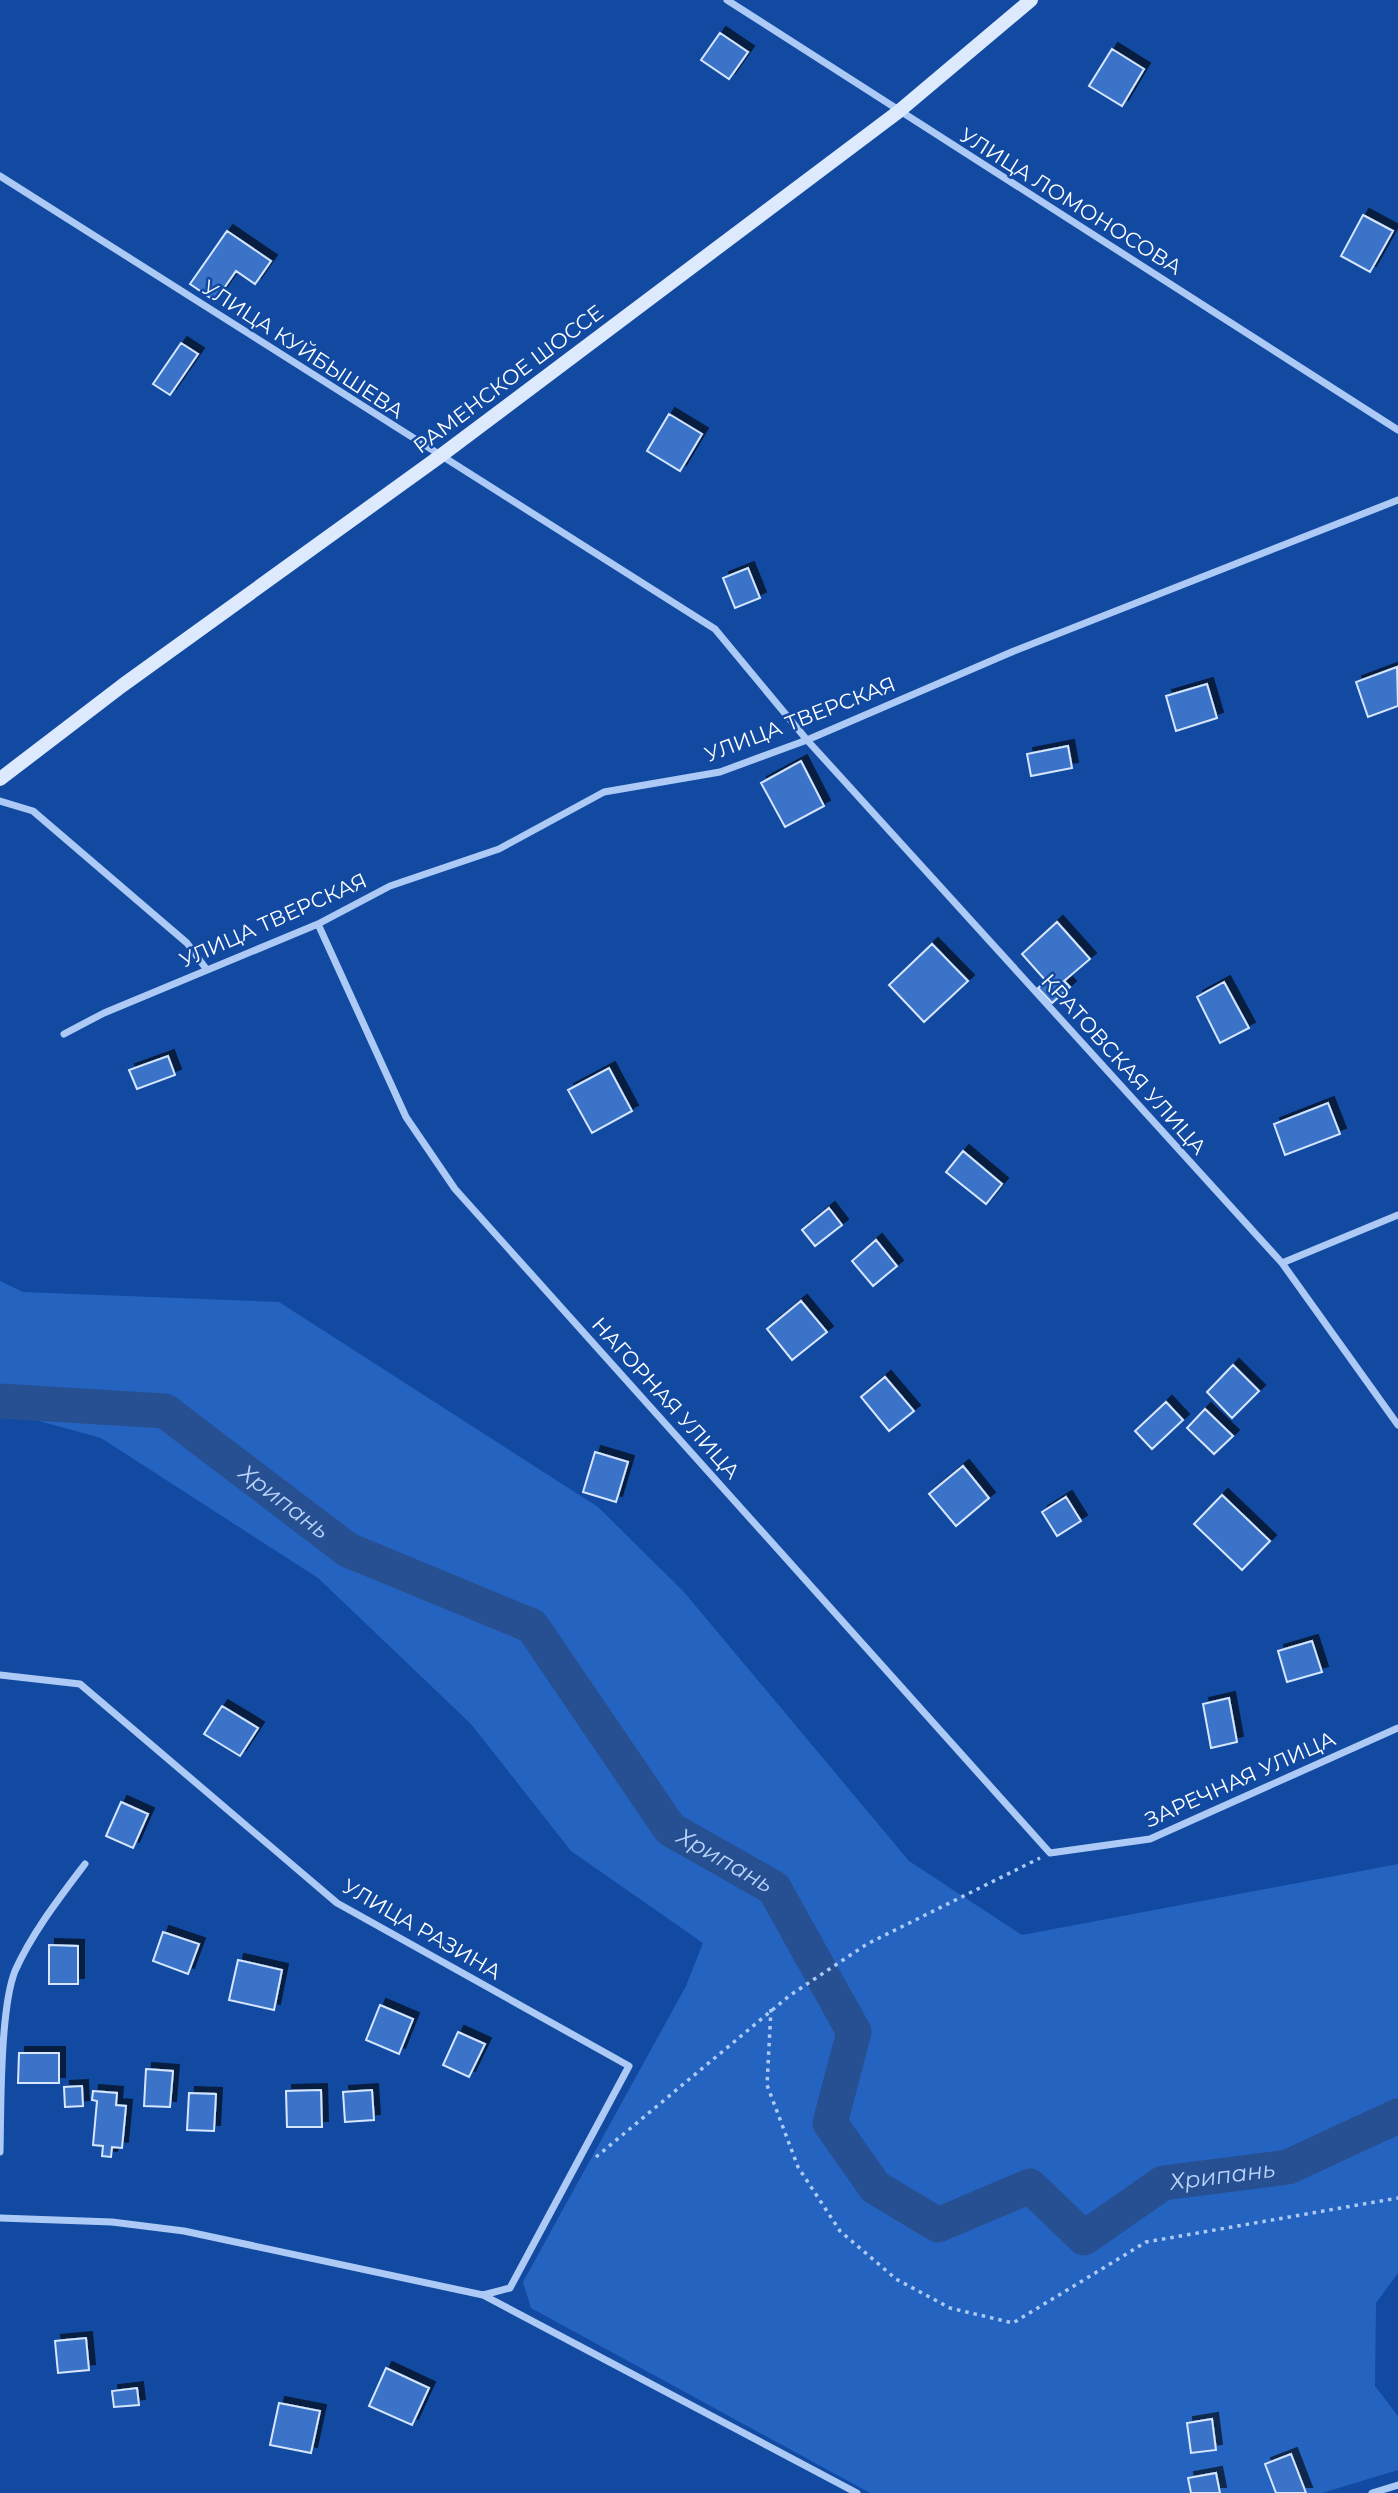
<svg xmlns="http://www.w3.org/2000/svg" width="1398" height="2493" font-family="Montserrat,sans-serif">
<style>
.green{fill:#2563c0}
.lines{fill:none;stroke-linecap:round;stroke-linejoin:round}
.river{stroke:#275092;stroke-width:35}
.building{fill:#3b73c8;stroke:#d5e6fe;stroke-width:2;filter:url(#shadow)}
.path{stroke:#accaf5;stroke-width:3.5;stroke-dasharray:3.5 5;stroke-linecap:butt}
.street{stroke:#accaf5;stroke-width:7}
.secondary{stroke:#dde9fd;stroke-width:14}
.labels{text-anchor:middle;dominant-baseline:central;stroke-width:5;stroke-linejoin:round;paint-order:stroke}
.street-label{font-size:21px;fill:#fff;stroke:#124aa2}
.water-label{font-size:23px;font-style:italic;fill:#b9d4fb;stroke:#124aa2}
</style>
<defs>
<filter id="shadow"><feDropShadow dx="6" dy="-6" stdDeviation="0" flood-color="#0009"/></filter>
</defs>
<rect width="100%" height="100%" fill="#124aa2"/>
<path class="green" d="M0 1281 23 1292 279 1302 598 1507 684 1592 909 1861 1022 1935 1398 1864V2273L1376 2303 1375 2386 1398 2416V2470L1322 2493H870L531 2308 523 2282 686 1986 703 1943 571 1851 471 1724 318 1578 101 1438 21 1416 0 1417Z"/>
<g class="lines">
<path class="river" id="s1" d="M0 1401 165 1411 348 1550 532 1626 670 1829 774 1888 854 2032 830 2123 875 2187 938 2225 1030 2186 1084 2238 1163 2183 1288 2167 1398 2116"/>
</g>
<path class="building" d="M720 33 748 52 729 79 701 60Z
M1112 49 1144 69 1122 106 1089 86Z
M1363 215 1393 231 1370 272 1341 256Z
M227 231 271 261 255 284 236 271 215 301 190 284Z
M181 343 198 354 170 395 153 384Z
M669 414 702 434 680 471 647 451Z
M748 568 760 598 735 608 723 578Z
M1397 667 1398 706 1368 717 1356 682Z
M1207 684 1217 718 1176 731 1166 696Z
M1068 746 1072 768 1031 776 1027 754Z
M801 761 824 806 785 827 761 783Z
M1057 922 1090 959 1064 981 1070 987 1052 1003 1038 988 1046 981 1022 954Z
M932 944 968 981 924 1022 889 985Z
M1224 982 1249 1028 1220 1043 1197 997Z
M168 1056 175 1075 137 1089 129 1070Z
M609 1068 632 1111 592 1133 568 1090Z
M1328 1103 1340 1134 1285 1155 1274 1124Z
M963 1151 1002 1184 986 1204 946 1172Z
M829 1208 842 1225 815 1246 802 1230Z
M876 1240 897 1266 873 1286 852 1261Z
M801 1301 827 1332 792 1360 767 1329Z
M1233 1365 1259 1391 1232 1418 1207 1392Z
M885 1377 914 1411 889 1431 861 1397Z
M1166 1402 1183 1420 1152 1449 1135 1431Z
M1205 1409 1233 1436 1214 1454 1187 1428Z
M595 1452 628 1462 616 1502 583 1492Z
M963 1466 989 1498 956 1526 929 1494Z
M1222 1495 1270 1541 1242 1570 1194 1524Z
M1066 1497 1081 1521 1057 1536 1042 1512Z
M1312 1641 1322 1672 1287 1682 1278 1651Z
M1229 1698 1237 1742 1211 1748 1203 1704Z
M222 1706 258 1728 240 1756 204 1734Z
M121 1802 148 1814 133 1848 106 1836Z
M163 1932 199 1944 188 1974 153 1961Z
M49 1945 78 1946V1984H49Z
M238 1960 282 1970 274 2010 229 2000Z
M380 2005 413 2019 399 2054 366 2040Z
M458 2032 485 2044 469 2077 443 2065Z
M19 2053H59V2083H18Z
M146 2069 173 2071 170 2107 144 2106Z
M82 2086 83 2106 65 2107 64 2087Z
M321 2090 322 2127H287L286 2091Z
M372 2090 374 2120 345 2122 343 2092Z
M93 2091 117 2093 116 2105 126 2106 122 2148 112 2147 111 2157 102 2156 103 2146 93 2145 97 2101 92 2100Z
M189 2093 216 2094 214 2131 187 2130Z
M86 2338 89 2370 58 2373 55 2341Z
M386 2368 429 2388 412 2425 369 2406Z
M137 2388 139 2405 114 2407 112 2391Z
M279 2403 320 2411 311 2453 270 2445Z
M1212 2419 1216 2450 1191 2453 1187 2423Z
M1291 2454 1306 2493H1276L1265 2464Z
M1216 2473 1220 2493H1191L1188 2478Z"/>
<g class="lines">
<path class="path" d="M771 2009 767 2085 798 2167 840 2231 896 2279 950 2308 1013 2323 1146 2242 1398 2198
M596 2157 789 1996 867 1944 1040 1858"/>
<path class="street" d="M727 0 1398 430
M0 176 715 629 807 740 1282 1263 1398 1425
M0 801 33 811 187 943 207 970
M318 924 406 1117 455 1189 1050 1853 1150 1839 1398 1728
M64 1034 104 1013 318 924 390 886 499 849 604 792 720 772 807 740 1014 651 1398 500
M1282 1263 1398 1215
M0 1675 80 1684 337 1903 629 2066 510 2288 483 2295 184 2231 112 2222 0 2218
M0 2152C1 2107 0 2009 15 1971 32 1933 60 1897 85 1864
M483 2295 857 2493
M1372 2493 1398 2485"/>
<path class="secondary" d="M0 779 123 685 439 457 898 112 1031 0"/>
</g>
<g class="labels">
<g class="street-label">
<text transform="translate(1071 201) rotate(32)">УЛИЦА ЛОМОНОСОВА</text>
<text transform="translate(303 349) rotate(33)">УЛИЦА КУЙБЫШЕВА</text>
<text transform="translate(508 379) rotate(-37)">РАМЕНСКОЕ ШОССЕ</text>
<text transform="translate(800 719) rotate(-21)">УЛИЦА ТВЕРСКАЯ</text>
<text transform="translate(273 920) rotate(-24)">УЛИЦА ТВЕРСКАЯ</text>
<text transform="translate(1124 1064) rotate(48)">КРАТОВСКАЯ УЛИЦА</text>
<text transform="translate(666 1398) rotate(48)">НАГОРНАЯ УЛИЦА</text>
<text transform="translate(1240 1779) rotate(-24)">ЗАРЕЧНАЯ УЛИЦА</text>
<text transform="translate(422 1929) rotate(30)">УЛИЦА РАЗИНА</text>
</g>
<g class="water-label">
<text stroke="none"><textPath href="#s1" startOffset="315">Хрипань</textPath></text>
<text stroke="none"><textPath href="#s1" startOffset="903">Хрипань</textPath></text>
<text stroke="none"><textPath href="#s1" startOffset="1701">Хрипань</textPath></text>
</g>
</g>
</svg>
